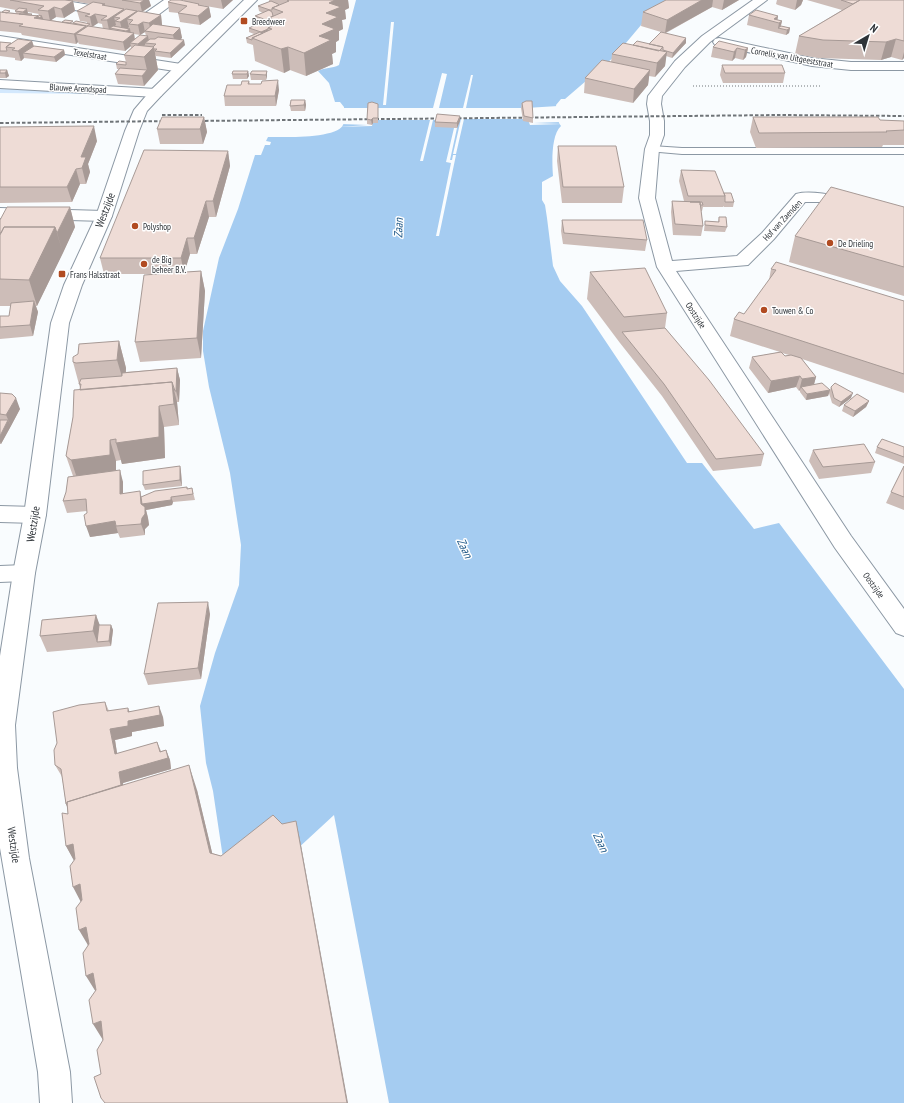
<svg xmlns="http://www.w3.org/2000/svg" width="904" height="1103" font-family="'PT Sans Narrow',sans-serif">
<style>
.green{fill:#d3e8fd}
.water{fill:#a5ccf1}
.pier{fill:#f9fcfe}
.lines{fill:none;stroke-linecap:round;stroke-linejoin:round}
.lane-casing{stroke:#8c98a4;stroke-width:2}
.street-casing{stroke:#8c98a4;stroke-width:2}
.secondary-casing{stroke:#8c98a4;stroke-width:2}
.path{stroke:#9da1a5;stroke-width:1.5;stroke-dasharray:1 2;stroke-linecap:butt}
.lane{fill:#fff;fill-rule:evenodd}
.street{fill:#fff;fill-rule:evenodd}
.secondary{fill:#fff;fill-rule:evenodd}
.rail{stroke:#6f7478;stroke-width:2;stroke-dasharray:3.5 2;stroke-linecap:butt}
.wall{fill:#cdbdb8;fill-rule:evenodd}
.shaded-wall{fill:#a79a96}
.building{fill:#eedcd6;stroke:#a79a96}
.poi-dot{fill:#b14b21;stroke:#fff;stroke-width:1.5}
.labels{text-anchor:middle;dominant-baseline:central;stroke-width:3;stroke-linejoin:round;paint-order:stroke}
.far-poi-label{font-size:9px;fill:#2e3338;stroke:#fff;text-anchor:start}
.far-street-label{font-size:9px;fill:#2e3338;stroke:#fff}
.street-label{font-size:11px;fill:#2e3338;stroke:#fff}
.water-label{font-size:12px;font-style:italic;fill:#205988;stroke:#fff}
</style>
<rect width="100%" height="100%" fill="#f9fcfe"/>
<path class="green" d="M0 87 93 94 0 93Z"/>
<path class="water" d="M356 0H676L652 12 615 56 565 99H561L556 105 559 123 561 126C551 135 552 163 553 176L542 182V200L545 205 547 218 553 266 560 281 582 306 687 463H702L754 529 779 523 904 689V1103H389L334 815 269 875 223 858 213 791 206 763 200 706 215 653 239 585 241 545 230 473 209 387 203 351V331L219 258 238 209 255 155H261L265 145H270L271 142 266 141 268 137C283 137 336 139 343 125 345 121 344 112 344 107L340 102H335L329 83 318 71C325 67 332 69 339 65Z"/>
<path class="pier" d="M391 22H394L386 105H383Z
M442 73 447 74 439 108H463L471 75H473L466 108H526L558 106 561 122 533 123 563 124 530 125 528 120 525 119H464L456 154H453L461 119 433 120 423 161H420L430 120H376L373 121 372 126 338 127 368 125 341 124 342 108H433Z
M454 128H457L450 160H452L453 155H456L439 236H436L451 163 446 162Z"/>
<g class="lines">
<g class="lane-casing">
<path id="lane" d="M652 146 682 148H904V154H682L648 151 647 149Z"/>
</g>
<g class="street-casing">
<path id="street" d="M33 0H60L144 14 164 0H178L150 21 146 22 39 4 35 3Z
M753 0H767L710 42 685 67 662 96 661 104 664 121V135L659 149 655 198 672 261 737 256 762 233 796 194C822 187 876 207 904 215V225L820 202H805L774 239 748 265 676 271 851 536 904 609V636L896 633 835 548 657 267 639 198 645 149 650 135V121L647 104 648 96 675 61 702 36Z
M0 36 181 64 186 65 188 68 186 71 181 72 0 44Z
M719 38 812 58 851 62H904V70H851L812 66 715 45 713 42 715 39Z
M0 80 156 89 161 90 163 93 161 96 156 97 0 88Z
M0 208 104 211 110 213 112 216 110 219 104 221 0 218Z
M0 506 35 507 43 510 46 515 43 520 35 523 0 522Z
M24 565 32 567 35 573 32 579 24 581 0 582V566Z"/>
</g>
<g class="secondary-casing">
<path id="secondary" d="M244 0H257L161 96 147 111 139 131 112 216 82 285 69 323 46 515 35 573 15 725 17 768 29 858 70 1072 72 1103H40L38 1072 0 848V656L13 573 24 515 51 323 64 285 96 216 125 131 134 110 151 90Z"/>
</g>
<path class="path" d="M693 86H822"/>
<use href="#lane" class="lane"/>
<use href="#street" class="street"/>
<use href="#secondary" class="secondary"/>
<path class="rail" d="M162 115H202
M194 121 781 115 904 116
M0 123 172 121"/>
</g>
<path class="wall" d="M0 0H65L73 1 75 11 64 18 56 17 51 20 62 22 87 23V22L80 21 77 11 90 4 67 0H149L151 6 142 12 161 15 162 25 161 26 180 28 182 38 179 40 185 45 171 58 156 56 155 54 158 70 144 86 118 84 115 74 119 69H117L116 64 126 62 124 55 131 48V46L125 51 79 44 78 42 76 44 22 35 21 33 0 31V12L16 13 15 11 16 10 0 7ZM28 12 39 14V15H32V14H28ZM98 23 102 24 103 29 92 27ZM145 32 146 36 135 39 134 34 140 35Z
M184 0H233L223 9 200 5 209 7 211 17 200 25 180 22 178 13 169 12 168 2 184 1Z
M269 0H348L349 8 345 10 346 19 342 20 343 29 339 31V40L336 42V52L332 54 333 64 306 76 290 70 284 73 255 61 253 45 247 43 246 38 254 34 249 32V28L260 22 256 21 255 16 263 13 259 11 258 6 269 2Z
M666 0H739L722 10 712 7 666 33 686 43 672 58 666 56 665 66 655 77 649 76 648 85 633 103 584 93 585 78 611 62 612 54 633 45 649 44 661 32 641 26 643 12Z
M777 0H803L801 5 795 10 778 5 776 4Z
M807 0H904V58L902 60 891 57 881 60 818 58 795 54 799 36 842 10Z
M749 15 778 16 777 20 782 21 781 26 790 28 789 33 786 35 747 25Z
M32 41 34 46 64 50 65 55 56 62 24 58 21 61 15 60V58L0 56V42L11 43Z
M713 47 748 48 746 57 743 60 735 58 732 61 711 57Z
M722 65 785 73 783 83H723L720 75Z
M0 70H7L9 76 6 78H0Z
M248 71 249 76 247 79H233L232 74Z
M267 71V76L266 80H251L250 74Z
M249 81 250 84 279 90 276 106H225L224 96 241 85Z
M305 100 306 105 305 111H291L290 106Z
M522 103 533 118V123L523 121 521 108Z
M378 104V123H373L372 125 367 124V119Z
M204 117 207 132 203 144H160L157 129Z
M753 117 904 121V145H883L882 147 756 148 750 132Z
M460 121 457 128 435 127V122Z
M0 127 97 141 88 164 90 172 86 184H80L72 202 0 203Z
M558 146 624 187 622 203H562L557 161Z
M228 151 230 166 216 217H209L197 254H190L184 272 201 271 205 291 201 358 140 362 135 342 158 274H104L100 258Z
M681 170 724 193 734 202 733 207H724L723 206V207H703L702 211H701L703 226 701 236 673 235 671 212 672 201H684L679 181Z
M70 207 75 227 37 306H36L38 312 33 336 0 339V316H9L11 306H0V220Z
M904 207V296L789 262 795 236Z
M719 217 727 227 725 232 704 231 705 221 718 222Z
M562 220 647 240 645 251 597 247 563 244 561 231Z
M771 269 904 301V393L802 359 816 377 814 384 830 390 831 387 851 398 839 407 832 403 829 393 828 396 806 400 800 392V390L799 391 796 387 768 393 749 368 752 357 780 352 730 336 734 319 744 314 769 280ZM782 353 789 355 785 356Z
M590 272 667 313 665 328 764 454 761 466 713 471 662 396 620 343 587 299Z
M119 341 126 368V372L177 368 180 380 179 402H177L179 425 164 427 165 458 122 464 121 460 116 461V471L123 482V494L141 497 187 487 188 489 192 488 195 500 173 502 172 505 146 510 148 518 149 525 145 529V535L120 538 118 533 90 537 87 511 67 513 63 501 73 476 66 456 73 417 80 388 73 362Z
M0 393 20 409 1 444H0Z
M869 401 866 407 853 417 842 411 844 405Z
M877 447H904V464L875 453Z
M813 450 875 462 871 473 819 479 809 461Z
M180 466 181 472 182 486 145 490 143 485Z
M904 466V510L886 503 891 492Z
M210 614 201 679 148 685 144 674Z
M96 615 99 625H111L113 630 111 646 47 652 40 636Z
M105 702 109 711H129L163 717 164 726 132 732V736L115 740 117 754 157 742 161 751 166 750 170 760 171 769 123 783V785L197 790 212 853 221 856 301 845 101 1074 103 1040 74 860 66 846 68 814 67 807 66 804 62 777 61 775 55 765Z"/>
<path class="shaded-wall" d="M141 0H149L151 6 142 12 140 3Z
M221 0H233L223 9Z
M333 0H348L349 8 345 10 346 19 342 20 343 29 339 31V40L336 42V52L332 54 333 64 306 76 304 53 319 36 329 3Z
M702 0H713L712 7 665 33 667 20Z
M724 0H739L722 10Z
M797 0H803L801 5 795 10Z
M73 1 75 11 64 18 61 9Z
M54 7 56 17 50 21 48 11Z
M209 7 211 17 200 25 198 16Z
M27 9 28 14 25 17 23 12Z
M124 9 126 18 114 17 116 25 109 30 107 20Z
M137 11 139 20 127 19 129 27 124 31 122 30 120 22Z
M95 14 98 23 92 27 90 17Z
M161 15 162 25 152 32H151L149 23Z
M38 16H42L44 21 34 18Z
M778 16 777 23 774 19Z
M269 19 270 24 268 25 267 20Z
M782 21 780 28H778L779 23Z
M143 22 145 32 140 35 138 25Z
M86 26 88 35 76 34 78 42 76 44 74 34Z
M180 28 182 38 175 44 173 35Z
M790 28 789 33 786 35 787 30Z
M130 29 131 34 127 36 126 31Z
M268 29 269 34 262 37 261 32Z
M134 33 135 43H130L131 46 125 51 123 42Z
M148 36 149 41 145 43V45L139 49 138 44Z
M686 38V43L672 58 673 53Z
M896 39 891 57 881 60 886 42Z
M184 40 185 45 171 58 170 53Z
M32 41 35 51 23 53 24 58 21 61 18 51Z
M154 47 158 70 144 86 142 76 147 70 144 57Z
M288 47 290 70 284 73 281 49Z
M737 48 735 58 732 61 734 52Z
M748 48 746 57 743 60 745 50Z
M64 50 65 55 56 62 54 57Z
M667 52 665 66 655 77 657 63Z
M904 52V58L902 60Z
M7 70 9 76 6 78 5 73Z
M650 70 648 85 633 103 634 89Z
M248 71 249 76 247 79V74Z
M267 71V76L266 80V75Z
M278 80 279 90 276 106 275 96Z
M305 100 306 105 305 111 304 105Z
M460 116V121L457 128V123Z
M204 117 207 132 203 144 200 129Z
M373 118V123L372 125 371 120Z
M94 126 97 141 88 164 90 172 86 184 82 168 81 157Z
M228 151 230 166 216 217 213 201Z
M76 169 80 184 72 202 67 187Z
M206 201 209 217 197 254 194 238Z
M70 207 75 227 63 253 57 233Z
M55 227 63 253 37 306 29 280Z
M187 238 190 254 184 274 181 258Z
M201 271 205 291 201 358 197 338Z
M34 301 38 312 33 336 30 325Z
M119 341 126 368 125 387 117 360Z
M177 368 180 380 179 402 176 391Z
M800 376 796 387 768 393 771 381Z
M816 377 813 388 801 387 800 390 799 391 802 379Z
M172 382 177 402 179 425 174 404Z
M830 390 828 396 806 400 807 394Z
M853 393 851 398 839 407 841 402Z
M16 398 20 409 11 426 6 415Z
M869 401 866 407 853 417 855 411Z
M159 406 164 427 165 458 122 464 116 443Z
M8 420 11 426 1 444 0 442V436Z
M110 440 116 461V475L78 481 71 460Z
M180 466 181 472 182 486 180 480Z
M120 470 123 482V506L120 494Z
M140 491 143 503 171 497 173 502 172 505 146 510 148 518 149 525 145 529V535L141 524Z
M115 521 116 526 118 533 90 537 86 526Z
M208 602 210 614 201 679 198 668Z
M96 615 102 631 97 642 93 631Z
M111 625 113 630 111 646 109 641Z
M159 706 163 717 164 726 132 732V736L115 740 119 765 115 754 110 729 128 712V708L132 718Z
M157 742 161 753 166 750 170 760 171 769 123 783 126 799 71 815 66 804 119 772 160 752Z
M189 765 197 790 218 877 210 853Z
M296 821 301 845 348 1103H347Z
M73 844 79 870 66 846Z
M80 884 85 910 73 887Z
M86 927 92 952 79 930Z
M93 973 99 997 86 976Z
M101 1021 106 1045 93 1024Z"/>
<path class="building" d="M10 0H65L73 1 61 9 54 7 48 11 38 10 44 6Z
M122 0H144L140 3Z
M171 0H180L199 4 198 5 209 7 198 16 178 13 187 6 168 2Z
M287 0H335L329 3 341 7 326 13 338 17 322 24 335 29 319 36 331 40 304 53 288 47 281 49 252 38 272 29 268 28 280 22 269 18 283 12 272 8 289 1Z
M666 0H702L667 20 643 12Z
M841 0H860L853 4Z
M860 0H904V41L896 39 886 42 823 40 799 36Z
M271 1 278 4 279 5 272 8V10H270L258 6Z
M93 2 105 4 102 5 124 9 107 20H101L107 16 95 14 90 17 85 16 90 14 77 11Z
M19 8 27 9 23 12 15 11Z
M126 9 137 11 120 22 115 21 120 18 114 17Z
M5 10 10 11 7 13 2 12Z
M269 10 272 12 273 16 269 18V19L267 20 255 16Z
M756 10 778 16 774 19 782 21 779 23 749 15Z
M138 11 161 15 149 23 143 22 138 25 129 24 133 20 127 19Z
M0 12 38 16 34 18 86 26 74 34 19 26 23 24 0 21Z
M21 13 32 14 31 15 19 14Z
M38 15 42 16 39 18 38 16H37Z
M65 20 73 21 70 23 62 22Z
M76 21 90 24 87 26 73 23Z
M262 22 270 25V27L268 28V29L261 32 249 28Z
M153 24 180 28 173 35 145 31Z
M88 26 134 33 123 42 76 34Z
M113 26 130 29 126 31 110 28Z
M781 26 790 28 787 30 778 28Z
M260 32 263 33 252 38V40L246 38Z
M661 32 686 38 673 53 663 50V47L649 44Z
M140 35 148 36 138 44 130 43Z
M158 37 184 40 170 53 155 51 157 49H154L153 47 156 44 145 43 150 39H155Z
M18 39 32 41 18 51 12 50 15 48 6 47Z
M637 41 663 47 659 51 633 45Z
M719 41 748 48 745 50 737 48 734 52 713 47Z
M0 42 11 43 6 47 7 51H0Z
M623 43 667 52 657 63 612 54Z
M135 45 154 47 144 57 124 55Z
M34 46 64 50 54 57 23 53Z
M602 60 650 70 634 89 585 78Z
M119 61 126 62V65L116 64Z
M722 65H782L785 73H725Z
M120 68 147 70 142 76 115 74Z
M0 70H7L5 73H0Z
M233 71H248L247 74H232Z
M252 71H267L266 75 250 74Z
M278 80 275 96H224L227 85H241L242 81H249L248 84H261L262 81Z
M291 100H305L304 105 290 106Z
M526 101H532L533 118 524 116 522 103Z
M372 102 378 104V118H373L371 120 367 119 368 103Z
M437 114 460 116 457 123 435 122Z
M162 117H204L200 129H157Z
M753 117H878L880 120 904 121V130L886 131 887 132 759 133Z
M94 126 81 157H86L82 168 76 169 67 187H0V127Z
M558 146H616L624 187H563Z
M144 150 228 151 213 201H206L194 238H187L181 258H100Z
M681 170 715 171 725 196H688Z
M831 187 904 207V267L795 236Z
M724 193H731L734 202H725V196Z
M672 201 700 202 703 226 675 224Z
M690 202H702L703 205H700V202Z
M7 207H70L57 233 55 227H4L1 233H0V220Z
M719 217H726L727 227 705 225V221L719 222Z
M562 220H643L647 240 598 236 564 233Z
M4 227H55L29 280 0 279V235Z
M776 262 904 301V374L734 319 739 312 744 314 776 270 771 269Z
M645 268 667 313 624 317 590 272Z
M201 271 197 338 135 342 144 275Z
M34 301 30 325 0 327V316H9L11 303Z
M665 328 709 380 764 454 716 459 664 384 622 332Z
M119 341 117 360 76 363 73 362V357L78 354 79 344Z
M781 352 785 356 791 355 801 358 816 377 802 379 800 376 771 381 752 357Z
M177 368 176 391H175L172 382 80 390 81 384H79L81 379 122 376V373Z
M172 382 174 404 159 406V437L116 443V439L110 440V455L71 460 66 456 73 417 74 390Z
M822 383 830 390 807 394 801 387Z
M835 383 853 393 841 402 834 398 831 387Z
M0 393 12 394 16 398 6 415 0 414Z
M857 394 869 401 855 411 844 405Z
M0 420H8L0 436Z
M882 439 904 447V457L877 447Z
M864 444 875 462 823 467 813 450Z
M180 466V480L143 485V471Z
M904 466V497L891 492Z
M120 470V494L140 491 141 504 145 507V514L142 518 141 524 116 526 115 521 86 526 84 515 87 513 86 499 63 501 66 492 68 477Z
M187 487V489L192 488 193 494 171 497V500L142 504 141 497 155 491Z
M208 602 198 668 144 674 158 603Z
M96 615 93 631 40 636 42 620Z
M99 625H111L109 641 97 642Z
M105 702 107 711 128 708V712L159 706 160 715 128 721V726L110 729 115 754 157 742 160 752 166 750 168 758 119 772 121 785 67 802V804H66L61 769 55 765 54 750 57 743 53 712 79 705Z
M189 765 210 853 221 856 273 815 282 824 296 821 347 1103H105L101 1098 94 1077 101 1074 97 1050 103 1040 101 1021 93 1024 89 1000 96 990 93 973 86 976 83 953 89 944 86 927 79 930 76 908 82 900 80 884 73 887 70 866 75 859 73 844 66 846 62 813 68 814 67 802Z"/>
<g class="poi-dot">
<rect x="240" y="17" width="8" height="8" rx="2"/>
<circle cx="135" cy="226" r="4"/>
<circle cx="830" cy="243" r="4"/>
<circle cx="144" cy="264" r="4"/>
<rect x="58" y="270" width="8" height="8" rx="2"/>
<circle cx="764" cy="310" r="4"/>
</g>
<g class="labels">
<g class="far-poi-label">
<text x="252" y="21">Breedweer</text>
<text x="143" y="226">Polyshop</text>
<text x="838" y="243">De Drieling</text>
<text x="152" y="259">de Big<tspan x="152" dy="10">beheer B.V.</tspan></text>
<text x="70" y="274">Frans Halsstraat</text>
<text x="772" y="310">Touwen &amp; Co</text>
</g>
<g class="far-street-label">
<text transform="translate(90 54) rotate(9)">Texelstraat</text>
<text transform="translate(792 57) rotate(10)">Cornelis van Uitgeeststraat</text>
<text transform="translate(78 88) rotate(3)">Blauwe Arendspad</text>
<text transform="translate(782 220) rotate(-47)">Hof van Zaenden</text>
<text transform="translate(696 315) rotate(57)">Oostzijde</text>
<text transform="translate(874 585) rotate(54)">Oostzijde</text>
</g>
<g class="street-label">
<text transform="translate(105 210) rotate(-69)">Westzijde</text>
<text transform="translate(33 524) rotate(-81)">Westzijde</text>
<text transform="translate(14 845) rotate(82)">Westzijde</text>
</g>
<g class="water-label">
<text transform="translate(398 228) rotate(-88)">Zaan</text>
<text transform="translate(465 548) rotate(65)">Zaan</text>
<text transform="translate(601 842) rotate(65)">Zaan</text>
</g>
</g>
<g transform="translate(868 36) rotate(38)" stroke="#ffffff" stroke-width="3" paint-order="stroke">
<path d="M0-3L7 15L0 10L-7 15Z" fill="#2e3338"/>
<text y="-6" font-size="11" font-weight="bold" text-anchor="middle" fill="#2e3338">N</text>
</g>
</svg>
